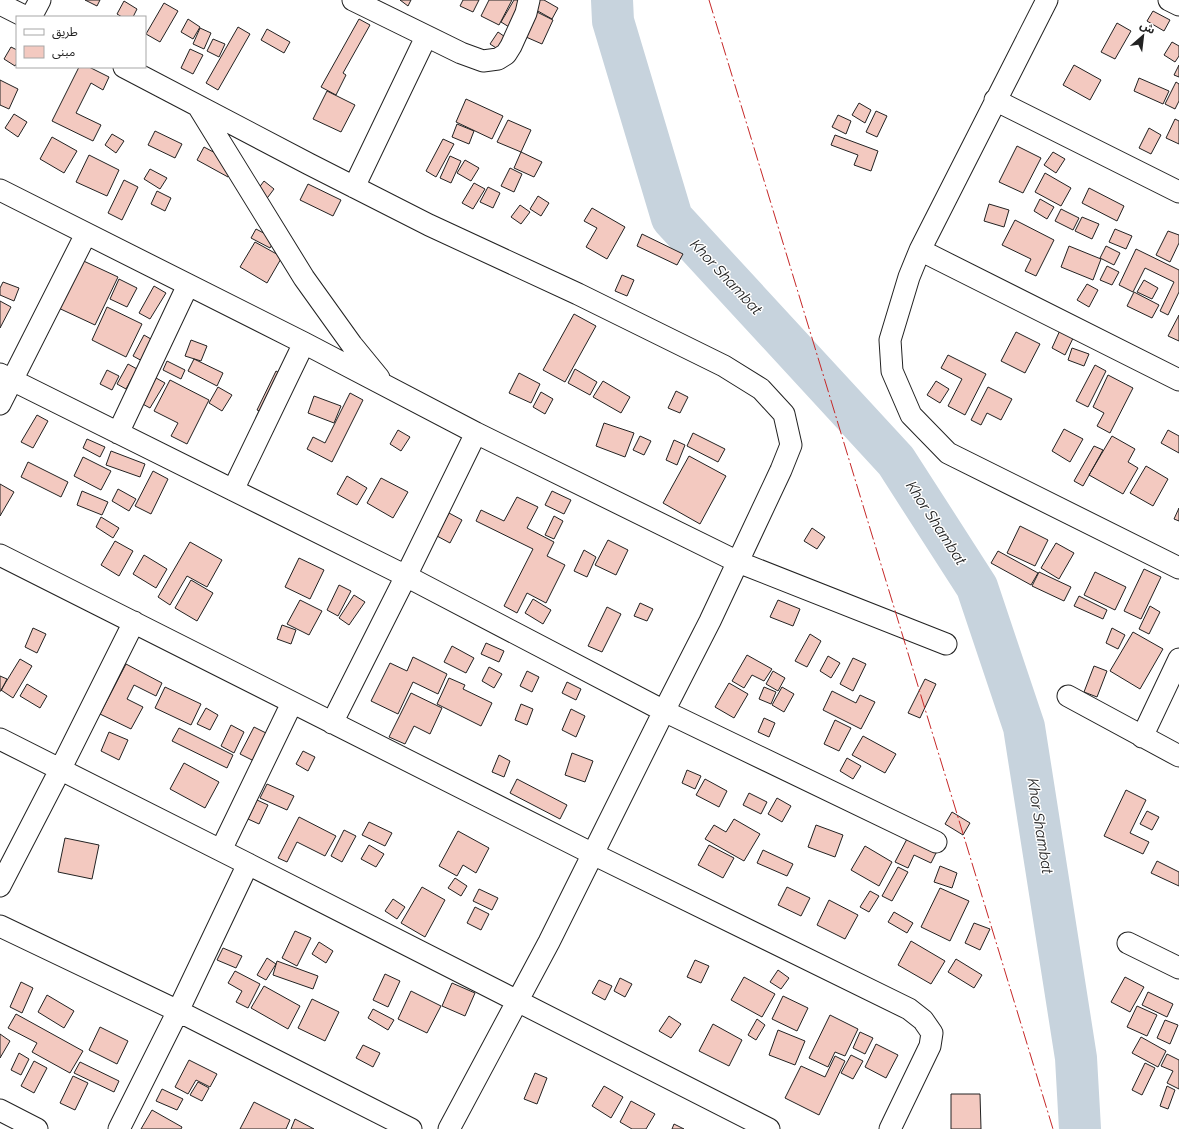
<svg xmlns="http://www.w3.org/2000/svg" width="1179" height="1129" font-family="Raleway,'Noto Sans Arabic',sans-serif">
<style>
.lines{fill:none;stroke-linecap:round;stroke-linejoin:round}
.river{stroke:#c7d3dd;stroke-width:42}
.building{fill:#f3c9c0;stroke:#222}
.minor-casing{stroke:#222;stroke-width:23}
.minor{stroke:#fff;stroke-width:21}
.power{stroke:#c62828;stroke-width:1;stroke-dasharray:14 3 2 3;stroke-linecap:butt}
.labels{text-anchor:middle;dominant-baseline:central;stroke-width:3;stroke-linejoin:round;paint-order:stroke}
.water-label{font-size:15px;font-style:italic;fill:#222;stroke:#fff}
</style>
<rect width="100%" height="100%" fill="#fff"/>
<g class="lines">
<path class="river" d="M612 0 613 21 672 218 896 461 977 587 1024 727 1076 1058 1080 1129"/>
</g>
<path class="building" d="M85 0H100L97 6Z
M400 0H411L408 6Z
M463 0H479L473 12 460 6Z
M489 0H512L499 25 481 16Z
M514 0H544L558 8 552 19 529 6 514 30 501 22Z
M124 1 137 9 133 17H122L117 14Z
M164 3 178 11 160 42 146 34Z
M1153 11 1170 20 1164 31 1147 21Z
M537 12 553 20 542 44 526 37Z
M188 19 200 27 193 39 181 32Z
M359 19 370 25 343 73 346 75 336 95 321 87Z
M1117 23 1131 31 1115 59 1101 52Z
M238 27 250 34 218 90 206 83Z
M200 28 211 33 204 49 193 44Z
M267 29 290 42 284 53 261 40Z
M498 32 511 41 504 53 490 44Z
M213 39 225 44 219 57 207 51Z
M1172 42 1179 46V56L1175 62 1164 55Z
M11 47 17 50V63L15 66 4 59Z
M190 49 203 55 193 74 181 68Z
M1074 65 1101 80 1090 100 1063 85Z
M1179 65V77L1174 75Z
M79 67H89L109 77 103 90 91 83 76 113 101 125 93 141 52 121Z
M1139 78 1169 91 1163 104 1134 91Z
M0 80 18 89 9 109 0 105Z
M1176 82 1179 84V101L1175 109 1165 104Z
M327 91 355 105 341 132 313 119Z
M466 99 503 116 492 139 456 122Z
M859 103 871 110 865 123 852 115Z
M876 111 887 116 877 137 866 132Z
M14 114 27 122 18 137 5 128Z
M838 115 851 121 846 134 832 127Z
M1175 119 1179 121V144L1166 138Z
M508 120 531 130 521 152 497 142Z
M457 124 474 131 469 144 452 137Z
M1149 128 1161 135 1151 154 1139 148Z
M155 131 182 144 175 158 148 145Z
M112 134 124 141 116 153 105 145Z
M835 135 878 151 871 171 854 165 858 155 831 145Z
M52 137 77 151 64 173 40 159Z
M443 139 454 144 436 177 426 171Z
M1017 146 1041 158 1023 193 999 182Z
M204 147 236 164 228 177 197 160Z
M521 152 542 162 534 177 514 168Z
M1053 152 1065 159 1056 173 1044 165Z
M89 155 119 170 107 196 76 182Z
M450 156 461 161 451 183 440 178Z
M465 160 479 168 471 181 457 173Z
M510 168 522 174 514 192 501 186Z
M150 169 167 178 160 189 144 179Z
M1045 173 1071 188 1061 206 1035 192Z
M124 180 138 187 122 220 108 213Z
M264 181 274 189 265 201 255 193Z
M474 183 485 189 473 209 462 203Z
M308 184 341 200 333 216 300 200Z
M488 187 500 193 493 208 480 202Z
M1089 188 1124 206 1117 221 1082 203Z
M157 191 171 198 165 211 151 204Z
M538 196 549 203 541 216 530 209Z
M1040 199 1054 207 1047 219 1034 211Z
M989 204 1009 210 1004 227 984 221Z
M520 205 530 212 521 224 511 217Z
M592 208 625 227 607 259 586 247 597 228 584 221Z
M1061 209 1079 218 1073 230 1055 221Z
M1082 217 1099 224 1092 239 1075 231Z
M1015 220 1054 240 1036 276 1025 271 1031 259 1002 245Z
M256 229 275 239 270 248 251 238Z
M1115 229 1132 236 1126 249 1109 242Z
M1168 231 1179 235V243L1170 262 1156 255Z
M642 234 683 254 677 265 637 246Z
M255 242 282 257 267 283 240 267Z
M1069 246 1101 259 1093 280 1061 267Z
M1106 246 1120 253 1114 265 1100 258Z
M1136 249 1179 270V292L1168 315 1160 311 1174 282 1145 268 1133 292 1119 285Z
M75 257 118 277 95 325 52 305Z
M1107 266 1119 272 1112 285 1100 280Z
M622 275 634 280 627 296 615 291Z
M119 279 137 288 127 307 110 299Z
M1144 280 1158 288 1152 299 1137 292Z
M3 282 19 288 14 301 0 295V288Z
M1087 284 1098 290 1089 307 1077 300Z
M154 286 166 293 150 319 139 313Z
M1134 292 1159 305 1152 318 1127 306Z
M0 301 11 307 0 328Z
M107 307 142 324 126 357 92 340Z
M574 314 596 326 565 382 543 370Z
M1179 315V341L1168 336Z
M1061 328 1075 334 1065 355 1052 348Z
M1016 332 1040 344 1025 373 1001 361Z
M144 335 156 342 144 362 133 356Z
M191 340 207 346 201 361 185 356Z
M1072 348 1089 354 1084 366 1068 360Z
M948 355 986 374 965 415 948 406 962 379 941 368Z
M194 359 223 373 217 386 188 371Z
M167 361 185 370 181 379 163 370Z
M128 364 137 369 126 389 117 384Z
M1095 365 1106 371 1088 407 1076 401Z
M140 369 165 383 150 408 126 395Z
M575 369 597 382 590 395 568 383Z
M107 370 119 376 112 390 100 384Z
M276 371 285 376 267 414 257 410Z
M519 373 540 384 531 403 509 393Z
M1108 375 1133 388 1110 433 1097 426 1104 413 1093 407Z
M170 380 209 400 187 444 171 436 178 423 154 411Z
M603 381 630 397 621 413 593 397Z
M936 381 949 389 940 403 927 395Z
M218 387 232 395 222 411 209 403Z
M988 387 1012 399 1001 420 987 413 981 425 971 420Z
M676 391 688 397 680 413 668 408Z
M541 392 553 399 545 414 533 407Z
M350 393 363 400 332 462 307 449 313 437 325 443Z
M314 396 341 406 334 423 308 413Z
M37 415 48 421 33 448 21 442Z
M604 423 634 433 625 457 596 446Z
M1064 429 1083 439 1070 462 1052 451Z
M398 430 410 437 401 451 390 444Z
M1168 430 1179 436V453L1161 443Z
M693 433 725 449 718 462 687 446Z
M640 436 651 441 644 455 633 450Z
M1112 436 1135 449 1128 462 1138 468 1123 494 1089 475Z
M87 439 105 447 100 457 83 448Z
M674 440 685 445 677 465 666 460Z
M1094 446 1103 450 1083 486 1074 481Z
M111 451 145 464 140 477 106 465Z
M689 456 726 476 700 524 663 503Z
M83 457 111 471 101 490 74 476Z
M28 462 68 482 61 497 21 477Z
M1146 466 1168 479 1153 506 1130 493Z
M153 471 168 479 151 514 135 506Z
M347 476 367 488 357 505 337 494Z
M381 478 408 492 393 518 367 503Z
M0 484 14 492 0 516Z
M118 489 136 499 129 511 112 501Z
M82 491 108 502 102 515 77 505Z
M552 491 571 500 564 514 545 505Z
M517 497 538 507 527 528 554 542 547 556 565 565 546 603 527 593 517 613 504 606 533 549 476 521 481 510 504 521Z
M1179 508V521L1174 519Z
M449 513 462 520 450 543 437 536Z
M554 516 563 521 554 539 545 535Z
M101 517 119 528 113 538 96 527Z
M1020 526 1048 540 1035 566 1007 553Z
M812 528 825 537 817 549 804 541Z
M608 540 628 550 616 575 595 565Z
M115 541 133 551 119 576 101 565Z
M190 542 222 560 207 587 187 576 170 605 158 597Z
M1056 543 1074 553 1059 579 1041 568Z
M584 550 596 557 587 577 574 571Z
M998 551 1038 573 1031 585 991 563Z
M144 555 167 569 156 588 133 574Z
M299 558 324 570 310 599 285 587Z
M1144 569 1161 577 1141 619 1124 611Z
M1039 572 1071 587 1064 601 1032 586Z
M1095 572 1126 587 1115 610 1084 595Z
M191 580 213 593 197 621 175 608Z
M339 585 351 591 338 616 327 610Z
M354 595 365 602 349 625 339 618Z
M1079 596 1107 610 1103 619 1074 606Z
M533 599 551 610 543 624 525 613Z
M300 600 322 611 309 635 287 624Z
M778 600 800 609 793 626 770 617Z
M640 603 653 609 647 621 634 616Z
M1150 606 1160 612 1149 634 1139 629Z
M607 607 621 614 602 652 588 646Z
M282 625 296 630 291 644 277 639Z
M33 628 46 634 37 653 25 647Z
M1112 628 1125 635 1118 649 1106 643Z
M1133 632 1163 649 1140 689 1110 671Z
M810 634 821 641 807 667 795 661Z
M486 643 504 651 499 662 481 654Z
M452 646 474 658 466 673 444 662Z
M747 655 772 669 764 681 752 675 744 688 732 681Z
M828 656 840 663 831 678 820 671Z
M413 657 447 674 438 694 413 682 398 714 371 701 390 663 407 671Z
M853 658 866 664 853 691 840 684Z
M20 659 32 666 13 698 1 690Z
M126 664 162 683 156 696 134 685 127 699 143 707 131 729 100 714Z
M1094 666 1107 671 1097 697 1084 692Z
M489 667 502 674 494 688 482 681Z
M527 671 539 677 532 692 520 686Z
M773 671 785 678 778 691 766 684Z
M0 676 7 679 1 691H0Z
M449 678 465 685 463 689 492 703 481 726 437 704Z
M925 679 936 684 920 718 908 713Z
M567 682 581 689 576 700 562 693Z
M729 683 748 694 734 718 715 707Z
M27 684 47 696 40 708 20 696Z
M165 687 201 704 191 725 155 708Z
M764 687 776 692 771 704 759 699Z
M782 687 794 694 784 712 772 705Z
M832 691 856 703 860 695 875 702 861 729 823 710Z
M411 693 442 708 430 734 414 726 405 744 389 737Z
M521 704 533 709 527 725 515 720Z
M206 708 218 715 210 730 197 724Z
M571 709 585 716 576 737 562 730Z
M764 718 775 723 769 737 758 732Z
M835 720 851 728 839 751 824 744Z
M231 725 244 732 234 753 221 746Z
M254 727 284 742 270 769 240 754Z
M179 728 233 755 227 768 172 741Z
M109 732 128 740 119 760 101 751Z
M863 736 896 754 885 773 852 755Z
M303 751 315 757 308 771 296 764Z
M572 753 593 761 585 782 565 775Z
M499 755 510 761 504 777 492 772Z
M847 758 861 766 853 779 840 771Z
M184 763 219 782 205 808 170 789Z
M687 770 701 776 695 789 682 783Z
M517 779 567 805 560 819 510 793Z
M705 779 727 791 719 807 696 795Z
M267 784 294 796 287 810 260 798Z
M1126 790 1146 800 1130 833 1149 842 1143 854 1104 836Z
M749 793 767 802 761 814 743 805Z
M777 798 791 806 782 822 768 814Z
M257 800 268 805 259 824 248 819Z
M1147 811 1159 817 1152 830 1140 824Z
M952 812 970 823 963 835 945 824Z
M299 817 336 836 325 856 297 842 287 862 278 858Z
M734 819 760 834 744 861 705 839 714 825 726 832Z
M369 822 392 833 385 846 362 835Z
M816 825 843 835 835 857 808 847Z
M344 830 356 836 342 862 331 856Z
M458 831 489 848 476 873 463 865 457 876 439 866Z
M908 837 937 851 931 863 914 855 908 868 895 862Z
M65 838 99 845 92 879 58 872Z
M369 845 384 854 376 867 361 859Z
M709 845 734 858 723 878 698 865Z
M865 846 892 862 879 886 851 870Z
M763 850 793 864 787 876 757 863Z
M1157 861 1179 872V886L1151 873Z
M940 866 957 873 952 888 934 882Z
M898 867 908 872 892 901 882 896Z
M455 878 467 886 461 896 448 888Z
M422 887 445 900 425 937 401 923Z
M787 887 810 898 801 916 778 905Z
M940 888 969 901 950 941 921 927Z
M479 889 498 898 492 910 473 901Z
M870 891 879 896 869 912 860 907Z
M393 899 405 907 397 919 385 911Z
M829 900 858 915 845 939 817 925Z
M475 907 489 914 481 930 467 923Z
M894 912 913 923 907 933 888 922Z
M974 923 990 929 980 950 965 943Z
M295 931 311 938 297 966 282 958Z
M911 941 945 961 931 984 898 965Z
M319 942 333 951 326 963 312 954Z
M223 948 242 956 236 968 217 960Z
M267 958 276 964 266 980 257 975Z
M956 959 982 975 974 988 948 972Z
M695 960 709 966 701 983 687 977Z
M277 961 318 976 313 989 273 975Z
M778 970 789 978 781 989 770 982Z
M235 971 260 984 248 1008 236 1002 242 991 228 983Z
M385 974 400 981 388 1007 373 1000Z
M744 977 775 994 762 1017 731 1000Z
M1125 977 1144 987 1130 1012 1111 1002Z
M620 978 632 984 625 997 614 991Z
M599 980 612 986 605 1000 592 993Z
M21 982 33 988 22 1013 10 1007Z
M452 983 475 993 465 1016 442 1006Z
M264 986 300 1006 288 1029 251 1008Z
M411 991 441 1006 427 1033 398 1019Z
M1148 992 1173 1004 1167 1017 1142 1005Z
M47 995 74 1011 64 1028 38 1012Z
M783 996 808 1008 797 1031 772 1019Z
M312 999 339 1012 325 1041 298 1028Z
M1137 1006 1157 1015 1147 1036 1127 1027Z
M373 1009 394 1020 388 1030 368 1018Z
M16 1014 83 1051 70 1073 32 1052 37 1043 8 1028Z
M830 1015 858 1029 845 1056 835 1052 828 1067 809 1058Z
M669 1016 681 1024 671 1038 659 1031Z
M757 1019 765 1025 756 1040 748 1035Z
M1165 1020 1178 1025 1170 1044 1157 1038Z
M713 1024 742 1040 729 1066 699 1051Z
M100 1027 128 1041 117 1064 89 1050Z
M778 1030 805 1041 795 1065 769 1055Z
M860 1032 873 1038 865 1054 853 1048Z
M0 1034 10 1041 0 1058Z
M1141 1037 1166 1051 1158 1067 1132 1053Z
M876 1044 898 1055 886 1078 865 1067Z
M363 1045 380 1053 373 1067 356 1058Z
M19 1053 29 1059 21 1075 11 1070Z
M1167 1054 1179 1060V1089L1167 1083 1173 1071 1161 1066Z
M851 1055 863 1061 853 1079 841 1073Z
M835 1056 845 1061 819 1115 785 1098 801 1066 825 1077Z
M189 1060 217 1074 210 1087 196 1080 188 1094 175 1087Z
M34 1061 47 1068 34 1093 21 1086Z
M80 1062 119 1081 114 1092 74 1073Z
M1145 1063 1155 1068 1142 1095 1132 1090Z
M535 1073 547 1078 537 1104 524 1099Z
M73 1076 88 1083 75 1110 60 1103Z
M198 1082 209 1088 202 1101 190 1095Z
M604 1086 623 1097 611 1118 592 1106Z
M1167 1086 1175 1090 1168 1109 1160 1106Z
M162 1089 183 1099 177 1110 156 1101Z
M951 1094H980L981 1129H951Z
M631 1101 655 1114 646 1129H632L620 1122Z
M254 1102 290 1120 286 1129H240Z
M152 1110 182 1127 181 1129H141Z
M295 1119 314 1129H291Z
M674 1124 684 1129H672Z"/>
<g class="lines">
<g class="minor-casing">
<path id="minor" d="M353 0 461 53 483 61 498 59 506 54 511 46 526 13 529 0
M1047 0 920 250 1179 380
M1169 0 1179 5
M0 4 26 17
M31 17 40 0
M124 67 309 164 429 225 578 294 724 366 761 389 784 414 791 445 781 470 710 621 664 711 549 942 449 1129
M995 100 1179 192
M198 106 304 278 352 345 379 378
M354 187 426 37
M0 190 304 343 476 433 738 562 946 644
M920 250 909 277 890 340 892 371 911 415 948 453 1179 568
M0 374 406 576 664 711 936 842
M0 404 86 234
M118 433 188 285
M233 490 304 343
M0 555 593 854 909 1009 923 1020 932 1033 930 1046 890 1129
M1068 696 1179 756
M332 723 406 576 476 433
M1142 737 1179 659
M0 739 248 864 769 1129
M221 850 292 703
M0 886 60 770 134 622
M0 926 178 1011 411 1129
M1128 943 1179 968
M0 1110 37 1129
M119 1129 178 1011 248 864"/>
</g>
<use href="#minor" class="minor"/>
<path class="power" d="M709 0 1053 1129"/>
</g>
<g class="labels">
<g class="water-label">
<text transform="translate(726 277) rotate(47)">Khor Shambat</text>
<text transform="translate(936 523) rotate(57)">Khor Shambat</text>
<text transform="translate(1040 826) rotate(81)">Khor Shambat</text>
</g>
</g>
<rect x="16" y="16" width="130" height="52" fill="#ffffff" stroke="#a7a7a7"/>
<rect x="24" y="29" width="20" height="6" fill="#ffffff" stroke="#a7a7a7"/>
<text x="52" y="36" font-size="12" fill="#222222">طريق</text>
<rect x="24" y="46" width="20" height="12" fill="#f3c9c0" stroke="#a7a7a7"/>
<text x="52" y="56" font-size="12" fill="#222222">مبنى</text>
<g transform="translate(1143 36) rotate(28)" stroke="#ffffff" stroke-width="3" paint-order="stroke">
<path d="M0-3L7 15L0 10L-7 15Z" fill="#222222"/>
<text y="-6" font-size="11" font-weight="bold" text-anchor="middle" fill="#222222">ش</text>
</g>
</svg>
